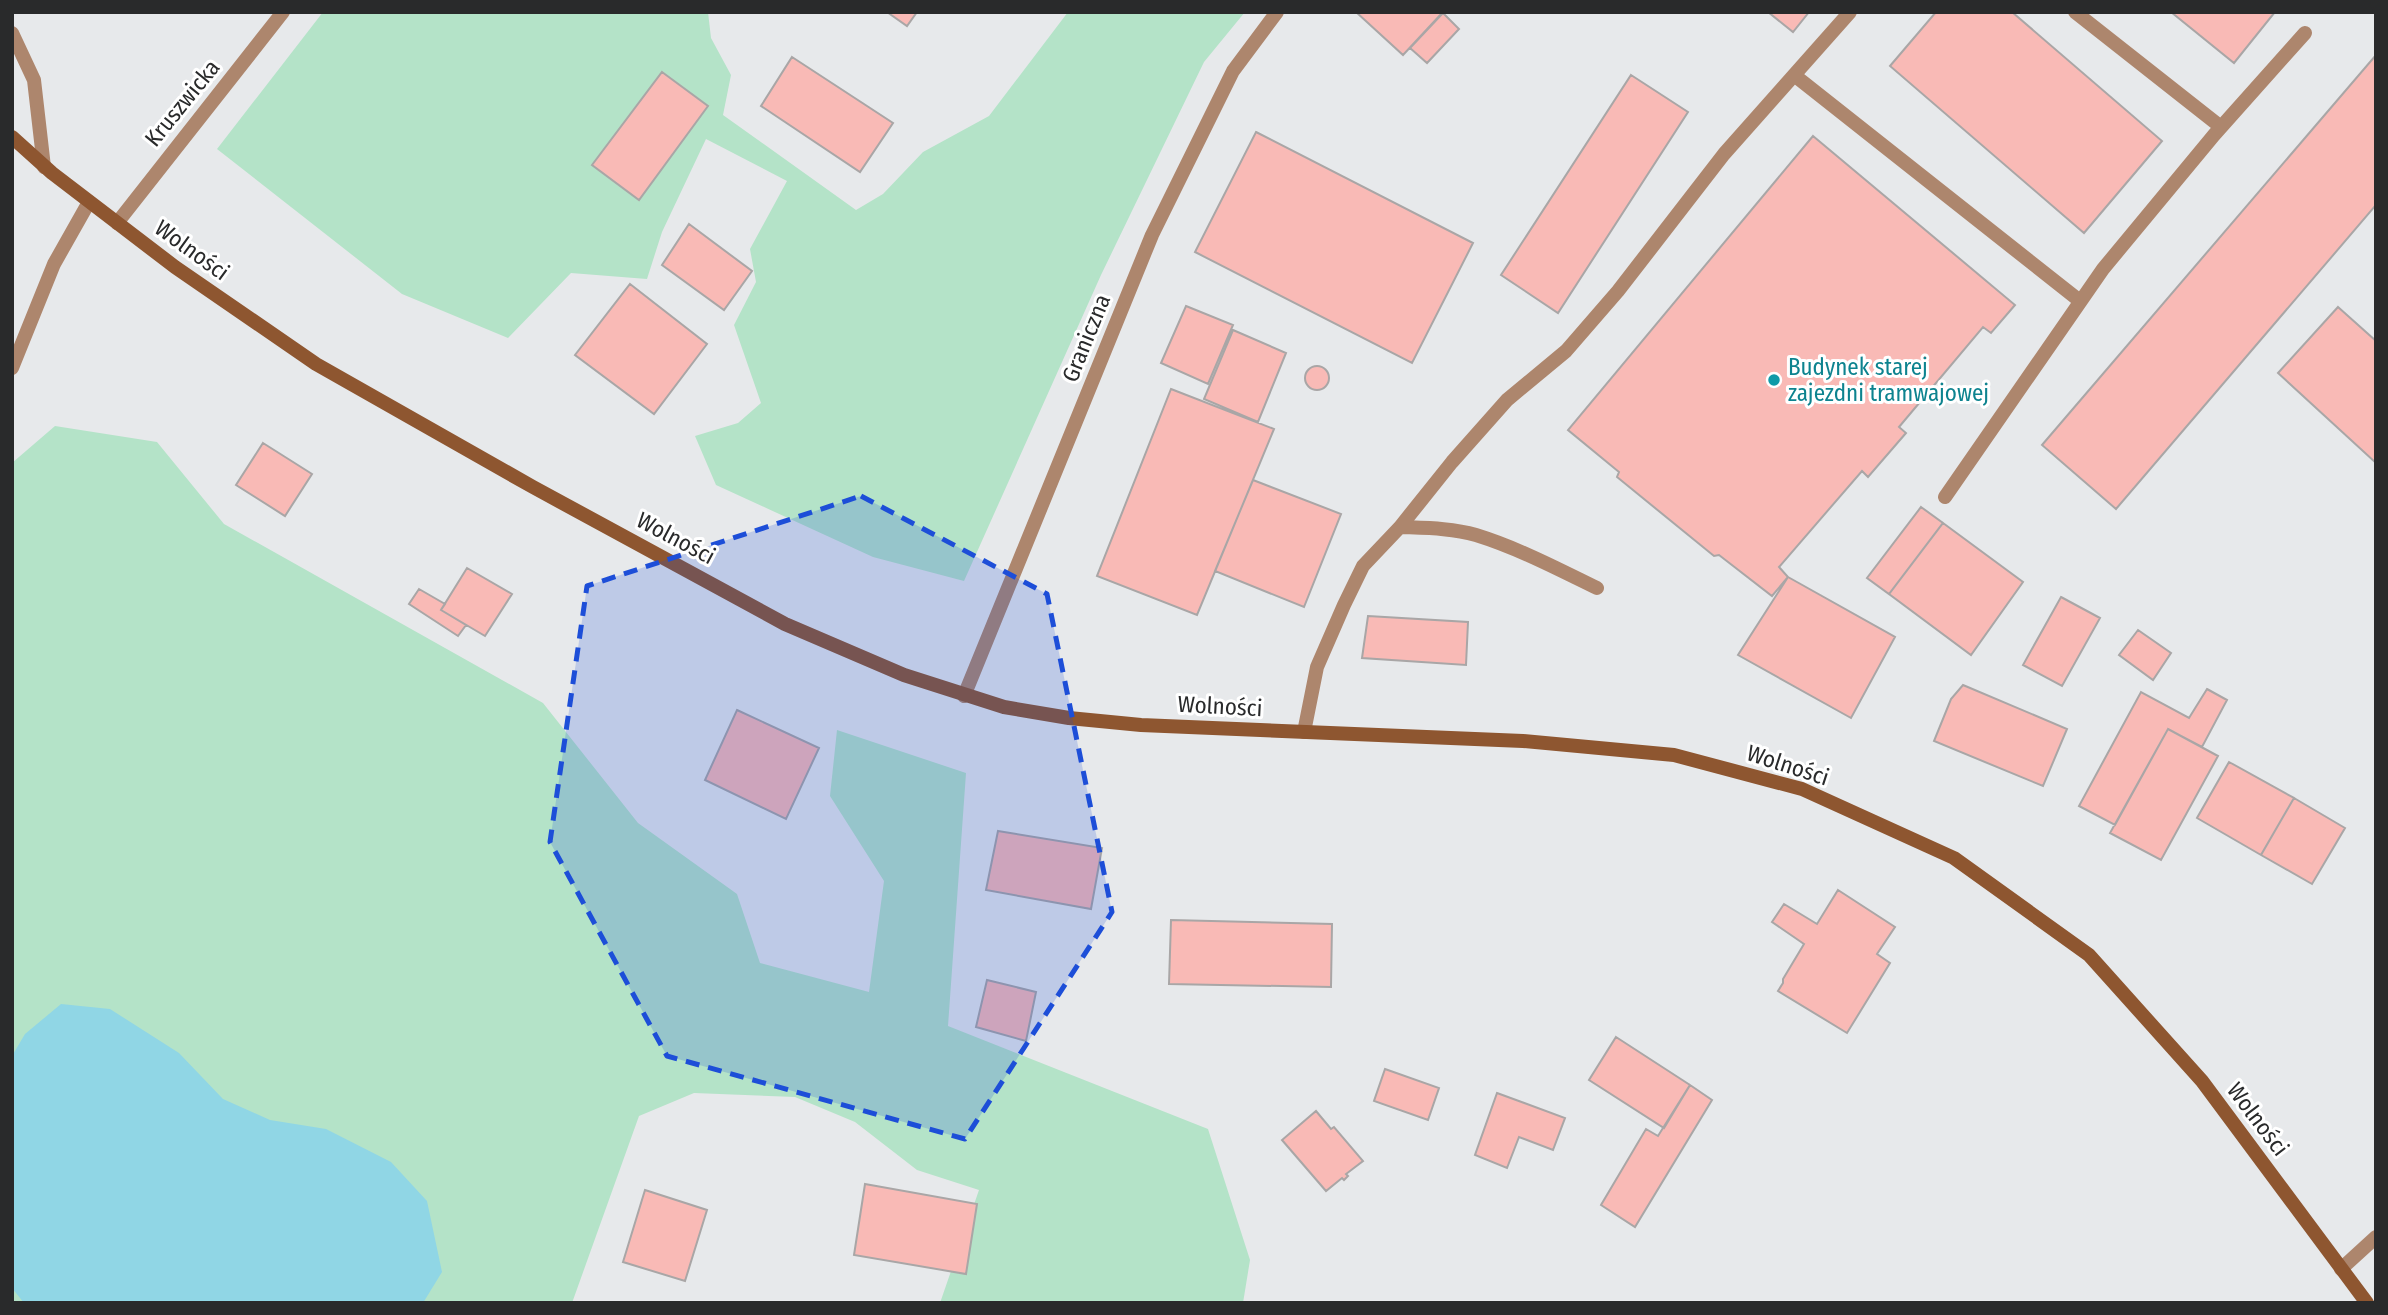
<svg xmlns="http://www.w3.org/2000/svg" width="2388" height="1315" font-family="'Fira Sans Condensed',sans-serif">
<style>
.green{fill:#b4e3c8}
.water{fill:#90d6e5}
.building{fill:#f9bab6;stroke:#a9a6a6;stroke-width:2}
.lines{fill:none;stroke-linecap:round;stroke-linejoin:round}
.lane{stroke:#ad866d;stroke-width:14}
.street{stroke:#ad866d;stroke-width:14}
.secondary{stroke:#8e5630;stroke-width:14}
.marked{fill:#1d4ed8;fill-opacity:0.2;stroke:#1d4ed8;stroke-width:5;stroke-dasharray:14 9;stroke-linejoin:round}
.culture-dot{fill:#0f9aa8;stroke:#fff;stroke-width:2.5}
.labels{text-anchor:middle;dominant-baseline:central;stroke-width:6;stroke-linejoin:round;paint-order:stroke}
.street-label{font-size:23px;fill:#292a2b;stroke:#fff}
.culture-label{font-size:23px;fill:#0d838f;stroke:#fff;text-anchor:start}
</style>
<rect width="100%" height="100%" fill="#e7e9eb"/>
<path class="green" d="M323 12H708L711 38 731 75 723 115 856 210 883 194 923 152 989 116 1068 12H1245L1204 62 1101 275 964 581 873 557 716 485 695 436 738 423 761 403 734 325 756 282 750 249 787 181 706 139 662 232 647 279 571 273 508 338 402 294 217 149Z
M55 426 157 442 224 524 543 703 638 823 737 894 760 963 869 992 884 881 830 796 837 730 966 773 948 1026 1208 1129 1250 1260 1243 1303H940L979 1190 917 1170 855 1122 795 1097 694 1093 639 1116 572 1303H12V463Z"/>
<path class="water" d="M61 1004 110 1009 179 1053 223 1099 270 1120 326 1129 391 1162 427 1201 442 1272 423 1303H24L12 1288V1056L25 1034Z"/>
<path class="building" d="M887 12H917L907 26Z
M1356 12H1443L1403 55Z
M1768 12H1809L1793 32Z
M1936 12H2012L2162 141 2084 233 1890 66Z
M2171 12H2275L2234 63Z
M1443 13 1459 29 1427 63 1410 48Z
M2376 55V205L2116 509 2042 445Z
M792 57 893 123 860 172 761 106Z
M662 72 708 106 639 200 592 165Z
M1631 75 1688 112 1558 313 1501 275Z
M1256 132 1473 243 1412 363 1195 252Z
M1813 136 2015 305 1991 333 1983 327 1899 427 1906 433 1868 477 1862 471 1779 567 1788 577 1772 596 1719 555 1714 556 1617 477 1619 472 1568 430Z
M689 224 752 271 724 310 662 265Z
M630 284 707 344 654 414 575 355Z
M1186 306 1233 325 1208 384 1161 363Z
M2338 307 2376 341V463L2278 373Z
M1233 330 1286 353 1258 422 1204 399Z
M1305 378a12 12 0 1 1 24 0a12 12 0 1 1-24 0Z
M1171 389 1274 429 1197 615 1097 576Z
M263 443 312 474 285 516 236 485Z
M1253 480 1341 514 1304 607 1215 571Z
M1921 507 1943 523 1889 594 1867 578Z
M1943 523 2023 582 1971 655 1889 594Z
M467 568 512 594 485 636 441 610Z
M1788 577 1895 637 1851 718 1738 655Z
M419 589 445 604 441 610 466 625 458 636 409 604Z
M2061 597 2100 618 2062 686 2023 665Z
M1368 616 1468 622 1466 665 1362 658Z
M2138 630 2171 653 2153 680 2119 655Z
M1963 685 2067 729 2043 786 1934 741 1951 699Z
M2207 689 2227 700 2202 747 2168 729 2115 825 2079 806 2141 692 2189 718Z
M737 710 819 748 786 819 705 780Z
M2168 729 2218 756 2161 860 2110 833Z
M2229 762 2294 798 2261 855 2197 818Z
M2294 798 2345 828 2312 884 2261 855Z
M998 831 1102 848 1091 909 986 890Z
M1838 890 1895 927 1877 954 1890 963 1847 1033 1778 991 1783 983V979L1804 944 1772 922 1784 904 1817 924Z
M1171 920 1332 924 1331 987 1169 984Z
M987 980 1036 992 1026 1041 976 1027Z
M1616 1037 1690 1085 1664 1128 1589 1080Z
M1385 1069 1439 1088 1428 1120 1374 1101Z
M1690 1085 1712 1100 1635 1227 1601 1205 1646 1129 1658 1136Z
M1497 1093 1565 1118 1553 1150 1519 1137 1507 1168 1475 1155Z
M1316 1111 1331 1129 1334 1127 1363 1161 1346 1174 1348 1176 1344 1180 1342 1178 1326 1191 1282 1140Z
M865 1184 977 1204 966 1274 854 1255Z
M645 1190 707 1210 685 1281 623 1262Z"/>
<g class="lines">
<path class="lane" d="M2075 12 2221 127
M12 33 34 80 44 167
M1794 75 2080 301
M12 368 54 264 89 202
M1945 497 2103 269 2214 135 2305 33
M1400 527 1452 462 1507 400 1566 351 1618 291 1724 154 1850 12
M1304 732 1317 667 1344 605 1363 566 1400 527C1426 528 1452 528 1476 535 1518 548 1558 569 1597 588"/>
<path class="street" d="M117 223 283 12
M964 696 1152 235 1233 71 1277 12
M2341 1269 2376 1237"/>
<path class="secondary" d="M12 137 52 173 175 267 316 364 533 487 785 624 904 675 1004 707 1069 718 1141 725 1523 741 1674 755 1802 789 1954 858 2089 955 2202 1081 2367 1303"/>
</g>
<path class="marked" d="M861 496 1047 594 1112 912 965 1139 667 1056 550 842 587 586Z"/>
<circle class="culture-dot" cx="1774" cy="380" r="7"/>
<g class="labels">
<g class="street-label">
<text transform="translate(182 103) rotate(-51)">Kruszwicka</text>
<text transform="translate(192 250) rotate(36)">Wolności</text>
<text transform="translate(1086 338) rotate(-68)">Graniczna</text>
<text transform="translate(676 538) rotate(28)">Wolności</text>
<text transform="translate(1220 706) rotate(3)">Wolności</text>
<text transform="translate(1788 765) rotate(18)">Wolności</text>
<text transform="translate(2258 1119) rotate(53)">Wolności</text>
</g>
<g class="culture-label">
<text x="1788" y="367">Budynek starej<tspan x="1788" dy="26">zajezdni tramwajowej</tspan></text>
</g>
</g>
<rect width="2388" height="1315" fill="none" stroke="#292a2b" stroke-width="28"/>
</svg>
